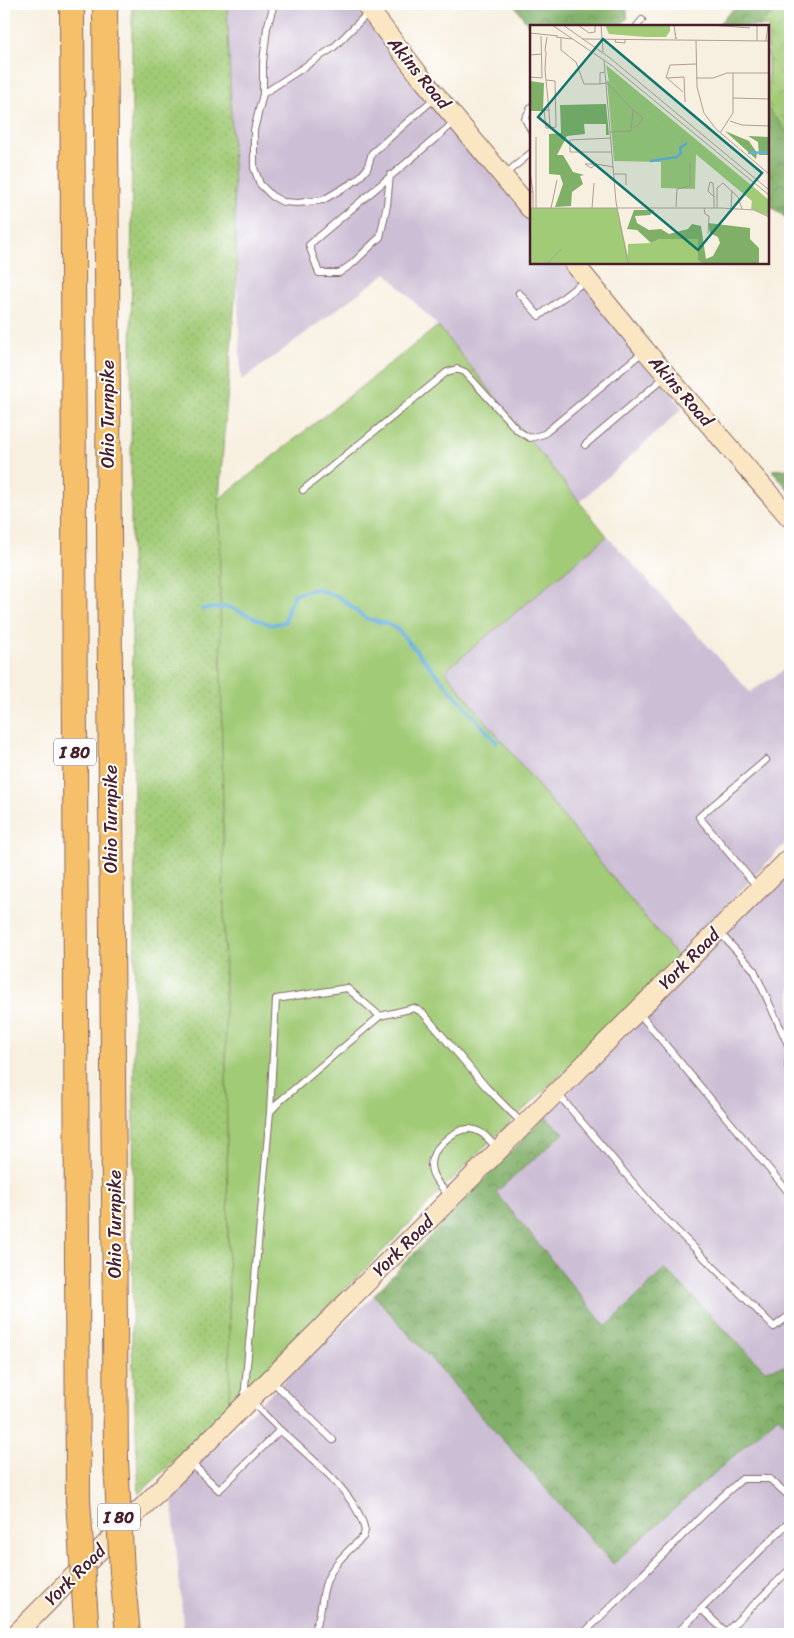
<svg xmlns="http://www.w3.org/2000/svg" width="794" height="1638" font-family="Sriracha,sans-serif">
<style>
.industrial{fill:#ccbed4}
.grass{fill:url(#grass-dots);stroke:#767550}
.forest{fill:url(#forest-crowns);stroke:#656749}
.park{fill:url(#park-crowns);stroke:#767550}
.pitch{fill:#a1cb76;stroke:#767550}
.lines{fill:none;stroke-linecap:round;stroke-linejoin:round}
.stream{stroke:#66afde;stroke-width:4}
.lane-casing{stroke:#87686a;stroke-width:8}
.secondary-casing{stroke:#87686a;stroke-width:21}
.highway-casing{stroke:#87686a;stroke-width:26}
.lane{stroke:#fff;stroke-width:6}
.secondary{stroke:#fbe6c4;stroke-width:19}
.highway{stroke:#f6c06b;stroke-width:24}
.highway-bridge-casing{stroke:#87686a;stroke-width:26;stroke-linecap:butt}
.highway-bridge{stroke:#f6c06b;stroke-width:24}
.labels{text-anchor:middle;dominant-baseline:central;stroke-width:4;stroke-linejoin:round;paint-order:stroke}
.shield{fill:#fff;stroke:#80626b;stroke-width:1}
.shield-label{font-size:16px;font-weight:bold;fill:#4a1f2b}
.street-label{font-size:18px;fill:#4a1f2b;stroke:#fff}
.inset-river{fill:none;stroke:#66afde;stroke-width:2.5}
.inset-road{fill:none;stroke:#b29c97;stroke-width:1}
.view{fill:#0f766e;fill-opacity:0.15;stroke:#0f766e;stroke-width:2.5}
.inset-edge{fill:none;stroke:#4a1f2b;stroke-width:2.5}
</style>
<defs>
<pattern id="grass-dots" width="8" height="8" patternUnits="userSpaceOnUse" patternTransform="scale(1.25)"><rect width="8" height="8" fill="#a1cb76"/><path d="M2 2h.1M6 6h.1" fill="none" stroke="#8cae66" stroke-width="1.8" stroke-linecap="round"/></pattern>
<pattern id="forest-crowns" width="20" height="18" patternUnits="userSpaceOnUse" patternTransform="scale(1.25)"><rect width="20" height="18" fill="#80af67"/><path d="M2 6a3 3 0 1 1 6 0M12 15a3 3 0 1 1 6 0" fill="none" stroke="#6b8e55"/></pattern>
<pattern id="park-crowns" width="20" height="18" patternUnits="userSpaceOnUse" patternTransform="scale(1.25)"><rect width="20" height="18" fill="#a1cb76"/><path d="M2 6a3 3 0 1 1 6 0M12 15a3 3 0 1 1 6 0" fill="none" stroke="#8cae66"/></pattern>
</defs>
<rect width="100%" height="100%" fill="#fff"/>
<filter id="ink" filterUnits="userSpaceOnUse"><feTurbulence type="fractalNoise" baseFrequency=".02" numOctaves="2"/><feDisplacementMap in="SourceGraphic" scale="10" xChannelSelector="R" yChannelSelector="G"/><feConvolveMatrix kernelMatrix="1 2 1 2 8 2 1 2 1" color-interpolation-filters="sRGB"/></filter>
<filter id="wash" filterUnits="userSpaceOnUse"><feTurbulence type="fractalNoise" baseFrequency=".0096" numOctaves="4" result="noise"/><feDisplacementMap in="SourceGraphic" scale="20" xChannelSelector="R" yChannelSelector="G"/><feGaussianBlur stdDeviation="1.12" result="paint"/><feColorMatrix in="noise" values="0 0 0 0 0 0 0 0 0 0 0 0 0 0 0 0 0 1.4 0 .05"/><feComposite in="paint" operator="in"/></filter>
<g filter="url(#wash)">
<rect width="100%" height="100%" fill="#f7efdf"/>
<path class="industrial" d="M227 4H353L413 81 531 221 532 262 566 263 683 408 580 502 438 326 386 273 241 381Z
M607 536 750 692 790 666V838L678 958 445 671Z
M790 869V1365L765 1370 666 1270 606 1327 495 1192 563 1133 545 1116Z
M374 1295 613 1564 778 1415 790 1427V1634H184L171 1488Z"/>
<path class="grass" d="M132 4H227L237 273 219 499 230 1384 228 1410 139 1494 132 1347 135 905 131 548Z"/>
<path class="forest" d="M514 4H626L628 18 620 26H532L531 29Z
M738 4H790V221L768 204V26H716Z
M790 469V492L772 470Z
M545 1116 564 1133 496 1192 606 1327 665 1269 765 1370 790 1365V1427L778 1416 613 1564 374 1295Z"/>
<path class="park" d="M784 4H790V135L768 109V26H758Z"/>
<path class="pitch" d="M438 326 607 536 445 671 678 958 564 1072 480 1151 228 1410 230 1384 219 499Z"/>
<g class="lines">
<path class="stream" d="M202 609 229 607 271 625 285 622 288 608 295 594 316 589 339 597 365 618 388 624 398 630 497 743"/>
</g>
</g>
<g filter="url(#ink)">
<g class="lines">
<g class="lane-casing">
<path id="lane" d="M274 4 267 28 263 62V94L254 130V168L260 184 272 196 283 202 298 203 323 200 357 180 367 169 372 153 436 97
M637 26 642 20
M263 94 333 48 369 12
M532 106 525 119 532 132
M390 175 387 205 380 237 352 264 339 273H319L309 245 456 121
M504 175 532 152
M519 293 539 316 586 280
M585 445 666 376
M303 490 447 372 457 369 465 372 518 431 530 438 544 434 644 351
M758 888 699 817 766 760
M719 932 754 970 790 1049 788 1066 790 1069
M638 1012 790 1194
M558 1094 657 1211 774 1327 790 1315
M270 1112 276 999 347 988 380 1016
M449 1196C442 1187 432 1179 431 1166 430 1150 454 1128 470 1129 483 1130 490 1141 498 1150
M271 1380 333 1440
M244 1399 270 1112 280 1101 380 1016 414 1008 423 1013 486 1087 523 1124
M280 1430C307 1455 358 1494 365 1531L363 1537C348 1551 330 1566 325 1586 320 1604 322 1619 311 1634
M190 1462 219 1490 280 1430 251 1401
M701 1609 726 1632 790 1569
M583 1634 717 1501 742 1479H770L790 1497
M676 1634 790 1521"/>
</g>
<g class="secondary-casing">
<path id="secondary" d="M365 4 420 76 532 211
M573 262 645 350 790 518
M16 1634 790 858"/>
</g>
<g class="highway-casing">
<path id="highway" d="M72 4 78 1500
M105 4 116 1461
M122 1572 128 1634
M85 1606 87 1634"/>
</g>
<use href="#lane" class="lane"/>
<use href="#secondary" class="secondary"/>
<use href="#highway" class="highway"/>
<g class="highway-bridge-casing">
<path id="highway-bridge" d="M116 1461 122 1572
M78 1500 85 1606"/>
</g>
<use href="#highway-bridge" class="highway-bridge"/>
</g>
</g>
<g class="labels">
<g class="shield">
<rect x="54" y="738.5" width="42" height="27" rx="4"/>
<rect x="98" y="1503.5" width="42" height="27" rx="4"/>
</g>
<g class="shield-label">
<text x="75" y="752">I 80</text>
<text x="119" y="1517">I 80</text>
</g>
<g class="street-label">
<text transform="translate(419 73) rotate(51)">Akins Road</text>
<text transform="translate(681 391) rotate(49)">Akins Road</text>
<text transform="translate(108 414) rotate(-90)">Ohio Turnpike</text>
<text transform="translate(111 819) rotate(-90)">Ohio Turnpike</text>
<text transform="translate(689 959) rotate(-45)">York Road</text>
<text transform="translate(115 1224) rotate(-90)">Ohio Turnpike</text>
<text transform="translate(403 1246) rotate(-45)">York Road</text>
<text transform="translate(75 1575) rotate(-45)">York Road</text>
</g>
</g>
<g transform="translate(530 25)">
<rect width="239" height="239" fill="#f7efdf"/>
<path d="M76 40 239 175V191L221 184 222 176 79 57Z" fill="#a1cb76"/>
<path d="M0 56 14 58 13 86H0ZM76 79 79 110H76V99H54L55 109 37 111 27 130H33L43 147 54 150 50 151 53 159 42 167 41 181 25 182 33 159 30 150 19 149V109L31 108 30 80ZM195 106 219 116 227 128 226 134ZM218 111 239 112V130H229L228 117ZM104 185H124L120 190 105 191 107 198 119 205 131 204 139 209 158 204 162 199 171 201 176 234 183 231 190 218 188 212 180 208 178 198 220 203V214L229 223V238H172L130 214 121 218 107 205 97 204Z" fill="#80af67"/>
<path d="M75 0H140V6L136 12H116L79 9Z" fill="#a1cb76"/>
<path d="M0 183H87L98 231V219L121 218 130 214H168V235L172 238H0Z" fill="#a1cb76"/>
<path d="M77 55 166 129 165 164 131 163V137L84 136ZM50 211 55 223 51 230 36 225 31 218 39 212Z" fill="#a1cb76"/>
<path class="inset-river" d="M218 128 239 127M120 136 147 132 151 128 150 123 157 118"/>
<path class="inset-road" d="M22 0 81 40 239 170M33 0 80 33 239 165M48 0 59 8 65 7V0M71 0 73 27M144 0 146 14 145 8M181 0 220 3M0 8 28 11M26 12 42 14M31 13V25L46 37 54 59H70M52 14 239 16M86 14 85 17 95 18V14M166 16 167 62 174 88 186 104 239 149M227 16V0M236 16 238 0M74 36 86 177 98 238M0 42V30L12 29M75 47 70 48V59L76 58M0 52 12 53 11 11M136 53 154 52 155 77M136 53 140 40 166 39M137 53 153 67M166 53H183L197 48H239M16 55 25 56 26 102 20 103 19 87V85L16 55 15 44 16 27 15 25 17 12M76 57 103 85 101 106 80 107M203 73 239 74M102 84 113 93 108 101 103 102M19 85H14L16 103H20M200 96 212 100 239 101M190 108 203 88V48M81 113 40 115V127H82M66 139H55L61 143 66 139 83 142M0 147 3 167M84 149H96V160M0 167H3V183M146 182 147 164 160 161V138M0 183H191L224 185 239 192M6 183V112M21 183 27 155M62 183 64 158M174 183 175 189 179 191 178 209M184 183V172L183 158 180 157 178 166 184 172M187 183V163L193 158 208 172 212 184M201 183 202 166M17 238 32 224"/>
<path class="view" d="M73 14 232 148 168 225 8 92Z"/>
<rect width="239" height="239" class="inset-edge"/>
</g>
<rect width="794" height="1638" fill="none" stroke="#fff" stroke-width="20"/>
</svg>
